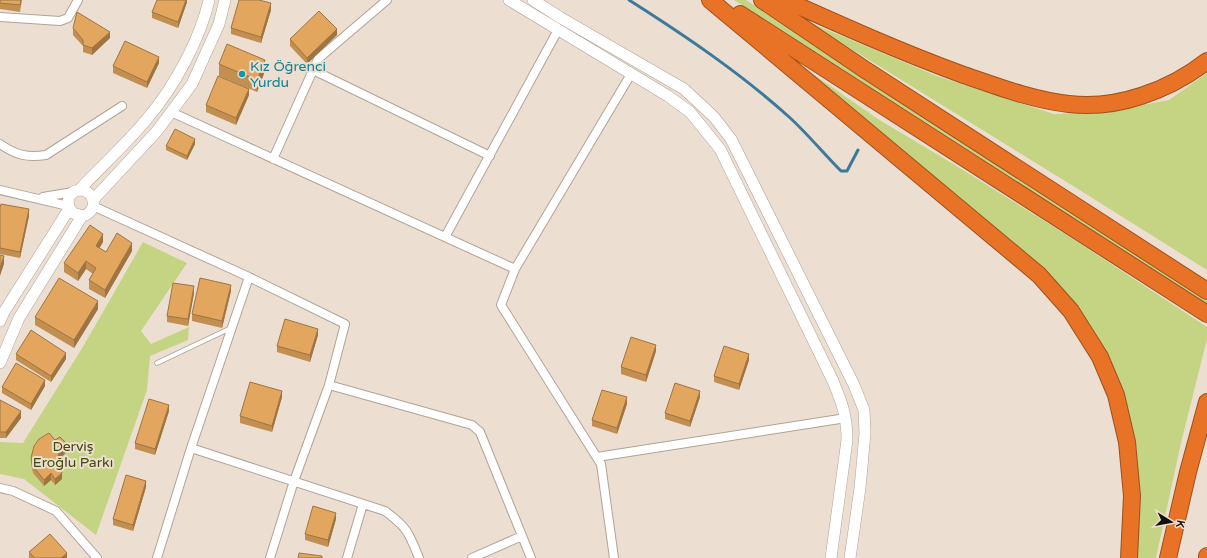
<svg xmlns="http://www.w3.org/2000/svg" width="1207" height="558" font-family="'Varela Round',sans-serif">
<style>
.green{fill:#c5d483}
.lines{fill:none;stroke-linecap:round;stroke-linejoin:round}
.stream{stroke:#3d799d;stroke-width:3}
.service-casing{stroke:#b0a396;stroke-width:5.5}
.minor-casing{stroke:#b0a396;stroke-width:10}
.tertiary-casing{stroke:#b0a396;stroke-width:12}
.motorway-casing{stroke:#9e501d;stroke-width:18}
.service{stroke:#fff;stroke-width:4}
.minor{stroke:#fff;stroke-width:8}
.tertiary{stroke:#fff;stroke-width:11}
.motorway{stroke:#e87226;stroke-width:16}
.wall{fill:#c28f51}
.shaded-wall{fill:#9e7442}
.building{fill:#e2a65e;stroke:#9e7442}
.culture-dot{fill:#0f9aa8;stroke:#ecdfd1;stroke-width:1.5}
.labels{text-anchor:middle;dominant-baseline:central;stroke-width:4;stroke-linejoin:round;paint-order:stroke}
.culture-label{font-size:14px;fill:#0d838f;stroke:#ecdfd1;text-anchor:start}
.park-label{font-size:14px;fill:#424a05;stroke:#ecdfd1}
</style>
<rect width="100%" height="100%" fill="#ecdfd1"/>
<path class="green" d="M734 0H746L1003 169 1064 205 1207 299V308Z
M806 21 937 76 1054 114 1105 112 1169 100 1207 73V270L1078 189Z
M810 72 878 119 955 165 1067 235 1207 327V339L1181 443 1156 558H1136L1138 492 1135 437 1120 387 1106 354 1079 308 1036 263 970 206 875 130Z
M143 242 187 263 141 331 151 344 189 327 188 340 150 356 147 390 96 535 24 479 0 474V442L23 443 84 345Z"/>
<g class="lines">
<path class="stream" d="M629 0C684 35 739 72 788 116 807 133 823 153 841 171H847L858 150"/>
<g class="service-casing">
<path id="service" d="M157 363 231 328"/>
</g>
<g class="minor-casing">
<path id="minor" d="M0 17 60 21 68 18 78 0
M313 70 490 156
M171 112 515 269
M0 144C16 155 27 158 46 155L122 106
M273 159 318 59 387 0
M0 190 68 206
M43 197 73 192
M93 206 249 277 345 324 329 385 294 481 270 558
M445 237 558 30
M329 385 472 425 480 432 531 558
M191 448 385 511C407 527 409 533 419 558
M597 457 846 418
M0 488 13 491 56 511 97 558
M157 558 191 448 249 277
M347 558 363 504
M472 558 522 536
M614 558 601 464 501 305 515 269 631 74"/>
</g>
<g class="tertiary-casing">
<path id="tertiary" d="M509 0 668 96 690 112 720 149 833 381C842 403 847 416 847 440L831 558
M533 0 561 18 684 89 714 117 731 139 854 385 864 410 865 433 860 488 850 558
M79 190C102 166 126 144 147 119 174 87 200 40 209 0
M93 200 157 131 192 84 219 24 225 0
M0 321 4 312 69 209
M0 363 19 318 82 216C99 212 96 190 79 190 67 192 65 205 73 213L82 216"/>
</g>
<g class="motorway-casing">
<path id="motorway" d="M710 0 1039 275 1071 311 1100 357 1116 395 1127 442 1132 496 1129 558
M762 0 864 69 1207 291
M785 0C843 26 901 52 961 74 996 86 1032 100 1069 104 1117 110 1170 90 1207 61
M740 14 1207 314
M1168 558 1188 472 1207 402
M1207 558V556"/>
</g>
<use href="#service" class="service"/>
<use href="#minor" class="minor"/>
<use href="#tertiary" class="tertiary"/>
<use href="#motorway" class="motorway"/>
</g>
<path class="wall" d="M0 0H22L20 12 0 9Z
M187 0V2L178 28 152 18V12Z
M271 10 261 43 231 34V28Z
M73 28 110 38 92 55 83 52V46L73 35Z
M337 35 307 64 290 46V39Z
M159 63 147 88 113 73V66Z
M219 64 265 71 257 92 219 76Z
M249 95 236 125 206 112V105Z
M195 144 187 160 166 150V146Z
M0 207 29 216 20 258 0 254Z
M103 242 99 248 106 252 132 251 105 298 89 289V280L93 274 86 269 78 281 64 272V263Z
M231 291 222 328 192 321V314Z
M194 293 188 326 167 322V316Z
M98 309 74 348 35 325V317Z
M318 335 310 362 277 352V346Z
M656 351 646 382 621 374V367Z
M16 354 66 359 51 382 16 360Z
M749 360 739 390 714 382V376Z
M45 386 31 410 2 393V387Z
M282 397 272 432 240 423V416Z
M700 397 690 427 665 419V413Z
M0 400 21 418 6 438H0Z
M627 404 617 434 592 426V420Z
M169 411 155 455 135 449V443Z
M55 440 67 451 59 460 58 462 62 479 55 485 51 480 44 486 33 473 31 464V458Z
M146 487 133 531 113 525V519Z
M336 519 328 547 305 540V534Z
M29 552 67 558H29Z"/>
<path class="shaded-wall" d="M186 0H187V2L178 28V22Z
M271 3V10L261 43V37Z
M337 29V35L307 64V58Z
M110 32V38L92 55V48Z
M159 57V63L147 88V82Z
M265 60V71L257 92V80Z
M249 89V95L236 125V118Z
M195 139V144L187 160V156Z
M29 209V216L20 258V252Z
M103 234V242L96 254V246Z
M132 243V251L105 298V290Z
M4 256V264L0 276V268Z
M86 261V269L78 281V273Z
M231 285V291L222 328V321Z
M194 286V293L188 326V319Z
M98 301V309L74 348V340Z
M318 329V335L310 362V355Z
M656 345V351L646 382V375Z
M66 353V359L51 382V376Z
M749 354V360L739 390V384Z
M45 380V386L31 410V404Z
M282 391V397L272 432V426Z
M700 391V397L690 427V421Z
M627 397V404L617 434V428Z
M169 405V411L155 455V449Z
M21 411V418L6 438V432Z
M67 444V451L59 460 57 466V459L59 453Z
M51 473V480L44 486V480Z
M62 473V479L55 485V479Z
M146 481V487L133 531V525Z
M336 513V519L328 547V540Z
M67 553V558H61Z"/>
<path class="building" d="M0 0H21L20 5 0 3Z
M157 0H186L178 22 152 12Z
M239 0H259L271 3 261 37 231 28Z
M319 11 337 29 307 58 290 39Z
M77 12 110 32 92 48 83 45V40L73 28Z
M125 41 159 57 147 82 113 66Z
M227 44 265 60 257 80 219 64Z
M218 76 249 89 236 118 206 105Z
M175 129 195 139 187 156 166 146Z
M1 204 29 209 20 252 0 248V207Z
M90 225 103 234 96 246 106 252 117 233 132 243 105 290 89 280 96 268 86 261 78 273 64 263Z
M0 255 4 256 0 268Z
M59 278 98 301 74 340 35 317Z
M200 278 231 285 222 321 192 314Z
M173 283 194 286 188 319 167 316Z
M285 319 318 329 310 355 277 346Z
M31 330 66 353 51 376 16 354Z
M631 337 656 345 646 375 621 367Z
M724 346 749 354 739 384 714 376Z
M16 363 45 380 31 404 2 387Z
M250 382 282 391 272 426 240 416Z
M675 383 700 391 690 421 665 413Z
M602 390 627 397 617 428 592 420Z
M149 399 169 405 155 449 135 443Z
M0 400 21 411 6 432H0Z
M49 433 55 440 60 437 67 444 59 453 57 459 61 468 62 473 55 479 51 473 44 480 33 466 31 458 34 446 39 439Z
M126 475 146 481 133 525 113 519Z
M313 506 336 513 328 540 305 534Z
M50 534 67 553 61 558H35L29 552Z
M299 553 322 556V558H298Z"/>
<circle class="culture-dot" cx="242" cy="74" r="4"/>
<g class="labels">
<g class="culture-label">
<text x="250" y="66">Kız Öğrenci<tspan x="250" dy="16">Yurdu</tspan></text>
</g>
<g class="park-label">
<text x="73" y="446">Derviş<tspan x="73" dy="16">Eroğlu Parkı</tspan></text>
</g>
</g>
<g transform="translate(1171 522) rotate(101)" stroke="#ecdfd1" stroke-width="3" paint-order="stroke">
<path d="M0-3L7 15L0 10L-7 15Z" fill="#14100b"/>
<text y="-6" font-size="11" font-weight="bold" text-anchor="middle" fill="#14100b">K</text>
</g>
</svg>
